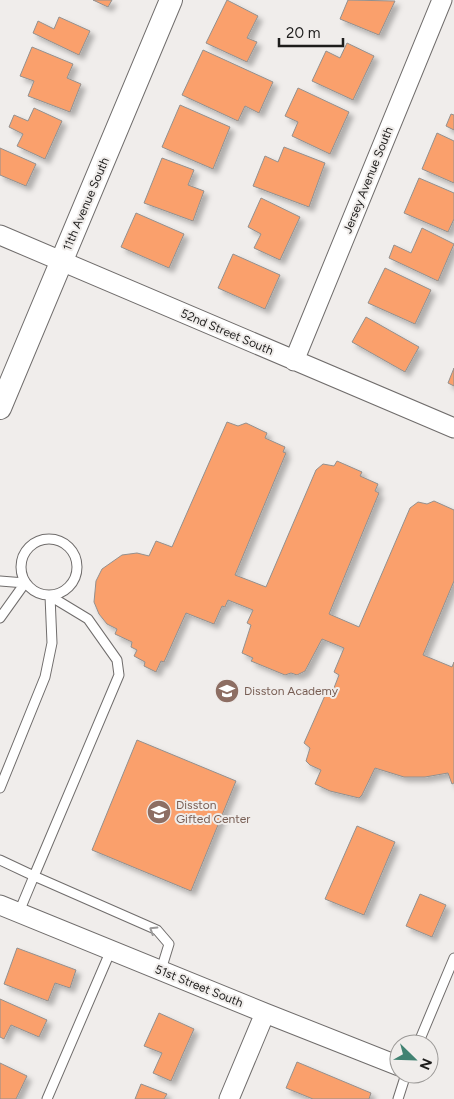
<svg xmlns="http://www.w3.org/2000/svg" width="454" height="1099" font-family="Figtree,sans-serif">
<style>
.building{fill:#faa06c;stroke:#93908e;filter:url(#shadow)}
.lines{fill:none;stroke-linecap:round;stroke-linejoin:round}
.service-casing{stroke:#706d6c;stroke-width:11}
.minor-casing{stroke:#706d6c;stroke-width:21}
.tertiary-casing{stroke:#706d6c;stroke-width:24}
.service{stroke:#fff;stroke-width:9}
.minor{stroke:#fff;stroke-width:19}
.tertiary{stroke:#fff;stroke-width:22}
.oneway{stroke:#9a9999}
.labels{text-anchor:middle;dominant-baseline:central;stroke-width:4;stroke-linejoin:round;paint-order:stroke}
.street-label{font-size:12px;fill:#1e1d1c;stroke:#f0edeb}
.education-label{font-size:12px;fill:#785e54;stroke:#f0edeb;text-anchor:start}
</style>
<defs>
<filter id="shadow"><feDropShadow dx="4.5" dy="4.5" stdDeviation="2.5" flood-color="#0004"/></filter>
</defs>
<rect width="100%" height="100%" fill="#f0edeb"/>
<path class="building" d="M93 0H112L108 7Z
M227 0 258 16 247 38 257 42 247 62 206 43Z
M348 0 395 1 379 35 340 19Z
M59 17 90 31 79 55 33 33 38 21 54 29Z
M347 43 374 56 353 100 312 81 326 51 340 58Z
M32 47 73 64 67 78 81 84 70 112 28 96 34 81 20 76Z
M203 50 273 82 259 113 245 106 238 121 182 95Z
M298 88 349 112 330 154 292 136 298 122 285 116Z
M180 105 230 127 213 169 162 147Z
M34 108 62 121 45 159 17 146 23 134 9 127 14 115 28 121Z
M451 114 454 115V130L446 126Z
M437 133 454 141V183L422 169Z
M284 147 325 163 309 207 253 186 265 156 278 162Z
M0 148 36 164 26 186 0 175Z
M162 158 194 170 188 185 204 191 193 221 144 203Z
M419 178 454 193V219L448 232 404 213Z
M261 198 300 217 280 260 254 248 261 234 248 227Z
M136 213 184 234 169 268 121 247Z
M422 228 454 244 438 281 389 258 394 245 411 253Z
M233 254 280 275 265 309 218 288Z
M385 268 431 290 415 324 368 303Z
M366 317 419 347 405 372 352 342Z
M454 368V386L448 383Z
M227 422 238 426 246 423 267 433 265 438 285 447 283 452 286 453 235 575 266 587 316 470 323 464 334 466 337 461 362 472 360 476 378 484 375 491 379 493 329 614 359 627 410 508 418 502 427 504 434 501 454 510V581L423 655 452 667 454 662V783L452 784 448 773 425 777H404L375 768 362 795 359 798 330 791 315 784 321 770 310 765 306 761 310 748 304 743 327 691 332 693 339 675 334 672 344 648 322 639 305 671 297 675 291 673 285 675 251 661 253 658 242 653 251 625 247 623 253 610 228 600 225 607 222 606 214 624 186 613 164 662 161 661 156 672 144 666 145 662 134 656 137 650 131 647 132 642 115 634 117 629 107 624 99 614 94 602 96 581 102 569 122 555 137 553 149 556 156 541 172 547Z
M137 740 236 781 191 891 92 850Z
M357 826 395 842 364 915 325 899Z
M420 894 446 905 432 937 406 926Z
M17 948 76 970 70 988 55 983 48 1001 4 984Z
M0 999 47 1020 39 1037 11 1025 4 1039 0 1037Z
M159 1013 194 1029 171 1081 153 1073 162 1053 144 1046Z
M297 1062 371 1093 369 1099H313L286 1088Z
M0 1063 27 1076 16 1099H0Z
M141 1084 167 1094 164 1099H135Z"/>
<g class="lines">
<g class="service-casing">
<path id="service" d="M21 567a28 28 0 1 1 56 0a28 28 0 1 1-56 0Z
M0 581 25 583
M50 596 88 619 117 660 119 675 34 876 157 930 169 944 161 970
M0 618 25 583
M0 788 45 677 52 643 50 596
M0 860 34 876 19 912
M418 1044 454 958
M47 1099 111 950
M398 1099 406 1074"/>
</g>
<g class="minor-casing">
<path id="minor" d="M0 235 454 428
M294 361 442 0
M0 905 265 1013 399 1066
M229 1099 265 1013"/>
</g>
<g class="tertiary-casing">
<path id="tertiary" d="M0 408 171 0"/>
</g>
<use href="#service" class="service"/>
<use href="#minor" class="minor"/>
<use href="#tertiary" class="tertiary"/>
</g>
<defs><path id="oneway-chevron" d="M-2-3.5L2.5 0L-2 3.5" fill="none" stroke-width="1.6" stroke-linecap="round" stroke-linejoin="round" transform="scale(1.25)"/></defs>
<use class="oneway" href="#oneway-chevron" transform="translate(153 930) rotate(-148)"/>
<defs>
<g id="school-disc" transform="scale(1.25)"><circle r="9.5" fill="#8d6e63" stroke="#f0edeb"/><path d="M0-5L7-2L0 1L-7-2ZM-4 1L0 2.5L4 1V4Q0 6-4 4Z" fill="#fff"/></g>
</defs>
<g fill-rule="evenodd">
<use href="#school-disc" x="227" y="691"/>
<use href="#school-disc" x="159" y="812"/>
</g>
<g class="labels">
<g class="street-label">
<text transform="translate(368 180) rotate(-68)">Jersey Avenue South</text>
<text transform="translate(86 204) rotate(-67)">11th Avenue South</text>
<text transform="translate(227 332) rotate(23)">52nd Street South</text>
<text transform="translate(199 986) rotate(22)">51st Street South</text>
</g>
<g class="education-label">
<text x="244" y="691">Disston Academy</text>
<text x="176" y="805">Disston<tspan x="176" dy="14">Gifted Center</tspan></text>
</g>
</g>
<g transform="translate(414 1059) rotate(113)"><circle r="24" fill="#f0edeb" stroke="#9c9a98"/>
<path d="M0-4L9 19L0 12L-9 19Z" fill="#418272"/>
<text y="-8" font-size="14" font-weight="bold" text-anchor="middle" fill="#1e1d1c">N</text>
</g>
<path d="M279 38v8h64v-8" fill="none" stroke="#1e1d1c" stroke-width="2.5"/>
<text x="286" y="38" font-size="15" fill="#1e1d1c" stroke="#f0edeb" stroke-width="4" paint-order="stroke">20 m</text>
</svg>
